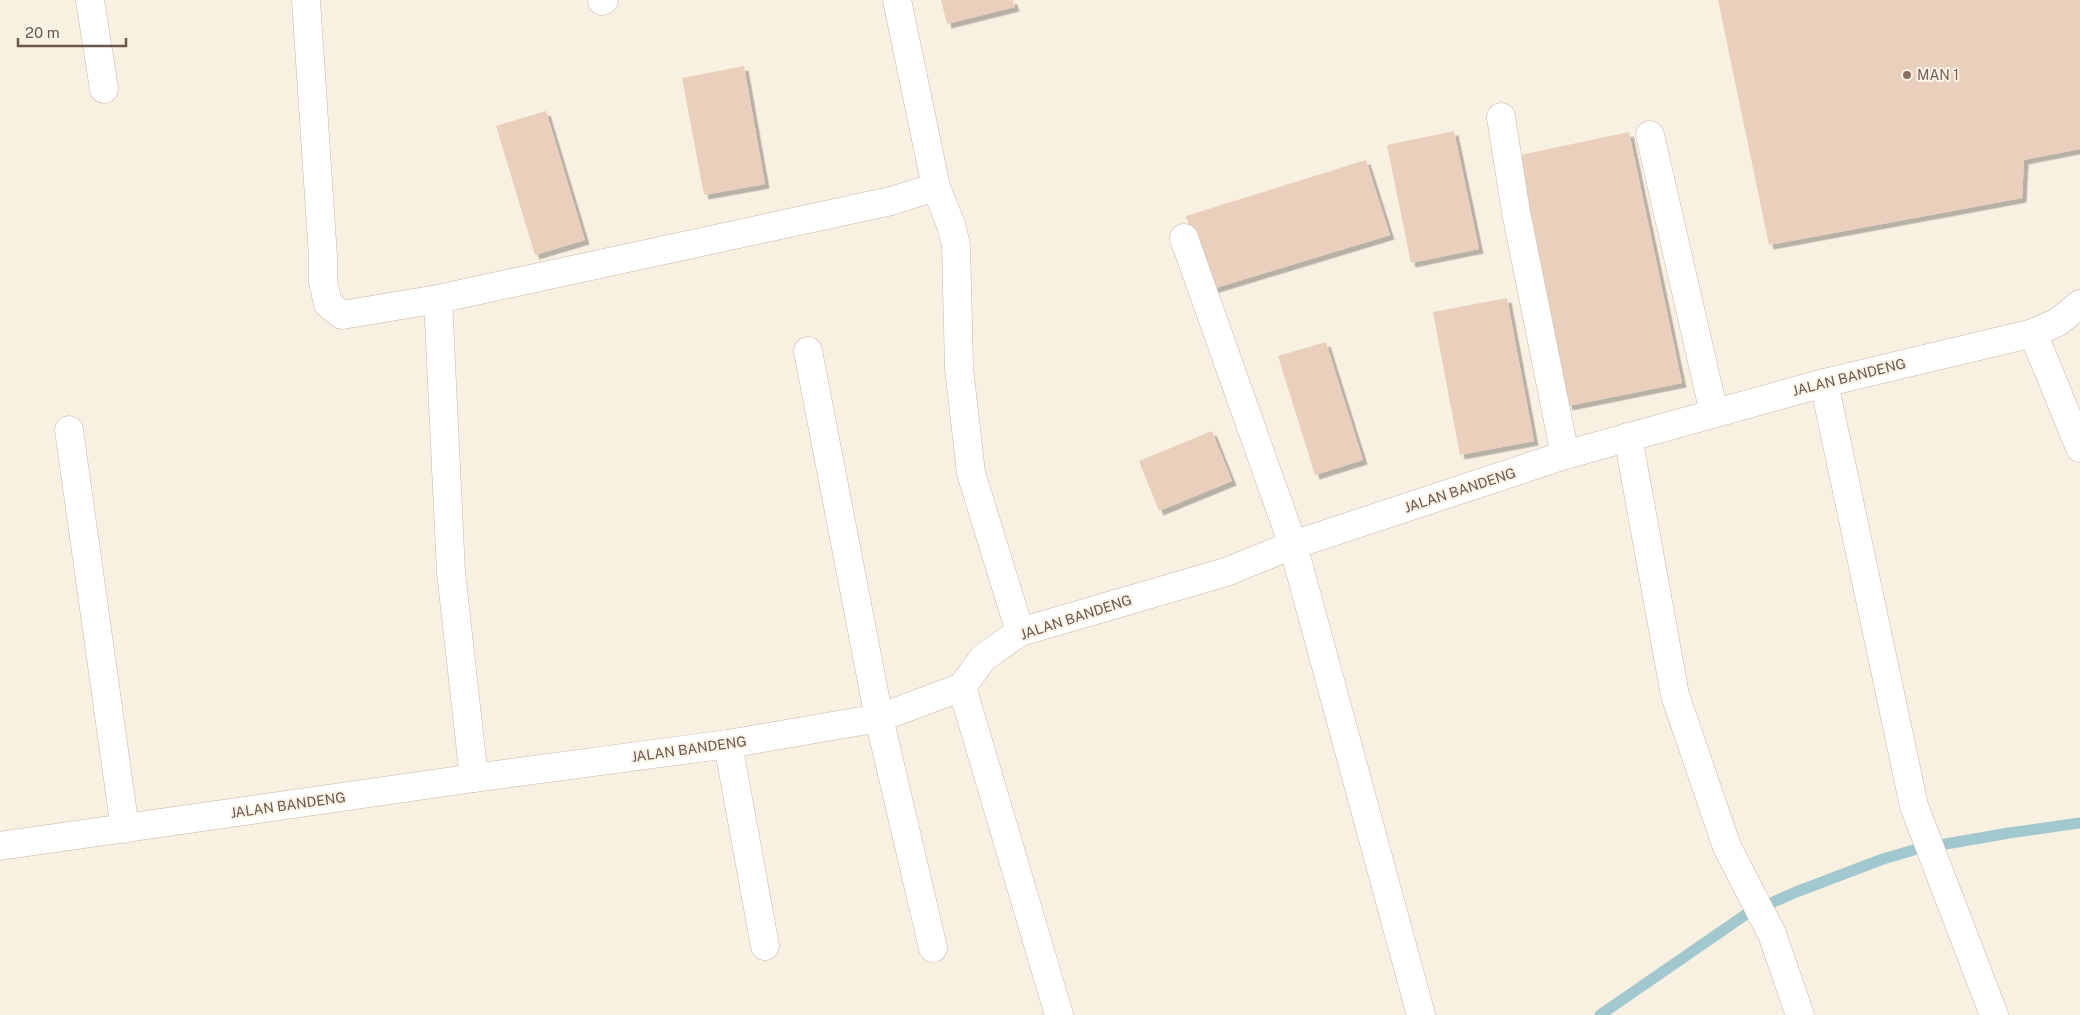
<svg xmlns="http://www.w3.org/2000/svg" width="2080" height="1015" font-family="'Public Sans',sans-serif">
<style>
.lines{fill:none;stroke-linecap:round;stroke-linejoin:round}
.stream{stroke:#a1c8cf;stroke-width:11}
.building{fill:#eacfbd;filter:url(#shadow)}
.minor-casing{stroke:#c7b7ab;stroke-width:29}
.tertiary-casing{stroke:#c7b7ab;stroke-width:29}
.minor{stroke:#fff;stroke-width:28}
.tertiary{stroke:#fff;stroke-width:28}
.education-dot{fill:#8d6e63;stroke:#fcf4e7;stroke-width:2}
.labels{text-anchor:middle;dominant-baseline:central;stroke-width:4;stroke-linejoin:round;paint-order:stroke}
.education-label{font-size:14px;fill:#785e54;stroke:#fcf4e7;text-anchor:start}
.street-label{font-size:14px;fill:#6c574c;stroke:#fcf4e7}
</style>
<defs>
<filter id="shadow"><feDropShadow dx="4.5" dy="4.5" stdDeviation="0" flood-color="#0004"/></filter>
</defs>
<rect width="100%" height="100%" fill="#f8f0e1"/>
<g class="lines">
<path class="stream" d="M1600 1015 1748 913 1796 892 1883 859 1917 849 2009 833 2080 823"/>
</g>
<path class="building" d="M941 0H1013L1015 7 947 24Z
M1718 0H2080V149L2024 160 2022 198 1769 245Z
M744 66 765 184 704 195 682 78Z
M546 111 585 240 535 255 496 126Z
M1454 131 1479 249 1411 263 1387 145Z
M1629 132 1682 383 1568 406 1516 156Z
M1366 160 1390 235 1209 290 1186 216Z
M1507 298 1534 441 1460 455 1433 312Z
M1326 342 1363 460 1315 475 1278 356Z
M1212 431 1232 481 1159 511 1139 461Z"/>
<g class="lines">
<g class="minor-casing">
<path id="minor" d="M90 0 104 89
M306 0 323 257V281L328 304 342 315 438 299 891 201 936 187
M897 0 936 187 951 225 956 245 959 368 971 473 1020 632
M602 1 604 0
M1501 117 1516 212 1565 455
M1650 135 1714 413
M1184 238 1293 545 1421 1015
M438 299 451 572 474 778
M2033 333 2080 448
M808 351 879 718 933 948
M1824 383 1914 806 1994 1015
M69 430 125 829
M1628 437 1675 695 1727 847 1772 934 1800 1015
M962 687 1059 1015
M728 744 765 946"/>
</g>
<g class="tertiary-casing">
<path id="tertiary" d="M0 846 474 778 728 744 879 718 962 687 983 658 1020 632 1226 572 1293 545 1565 455 1824 383 2033 333 2058 322 2080 304"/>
</g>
<use href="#minor" class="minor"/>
<use href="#tertiary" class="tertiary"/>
</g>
<circle class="education-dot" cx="1907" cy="75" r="5"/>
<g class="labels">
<g class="education-label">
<text x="1917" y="75">MAN 1</text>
</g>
<g class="street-label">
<text transform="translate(1849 377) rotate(-14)">JALAN BANDENG</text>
<text transform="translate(1460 490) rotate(-18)">JALAN BANDENG</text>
<text transform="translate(1076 617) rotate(-18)">JALAN BANDENG</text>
<text transform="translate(689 749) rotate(-8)">JALAN BANDENG</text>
<text transform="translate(288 805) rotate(-8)">JALAN BANDENG</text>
</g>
</g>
<path d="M18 38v8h108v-8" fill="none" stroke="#6c574c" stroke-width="2.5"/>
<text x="25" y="38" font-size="15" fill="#6c574c" stroke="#fcf4e7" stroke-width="4" paint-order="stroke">20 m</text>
</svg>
